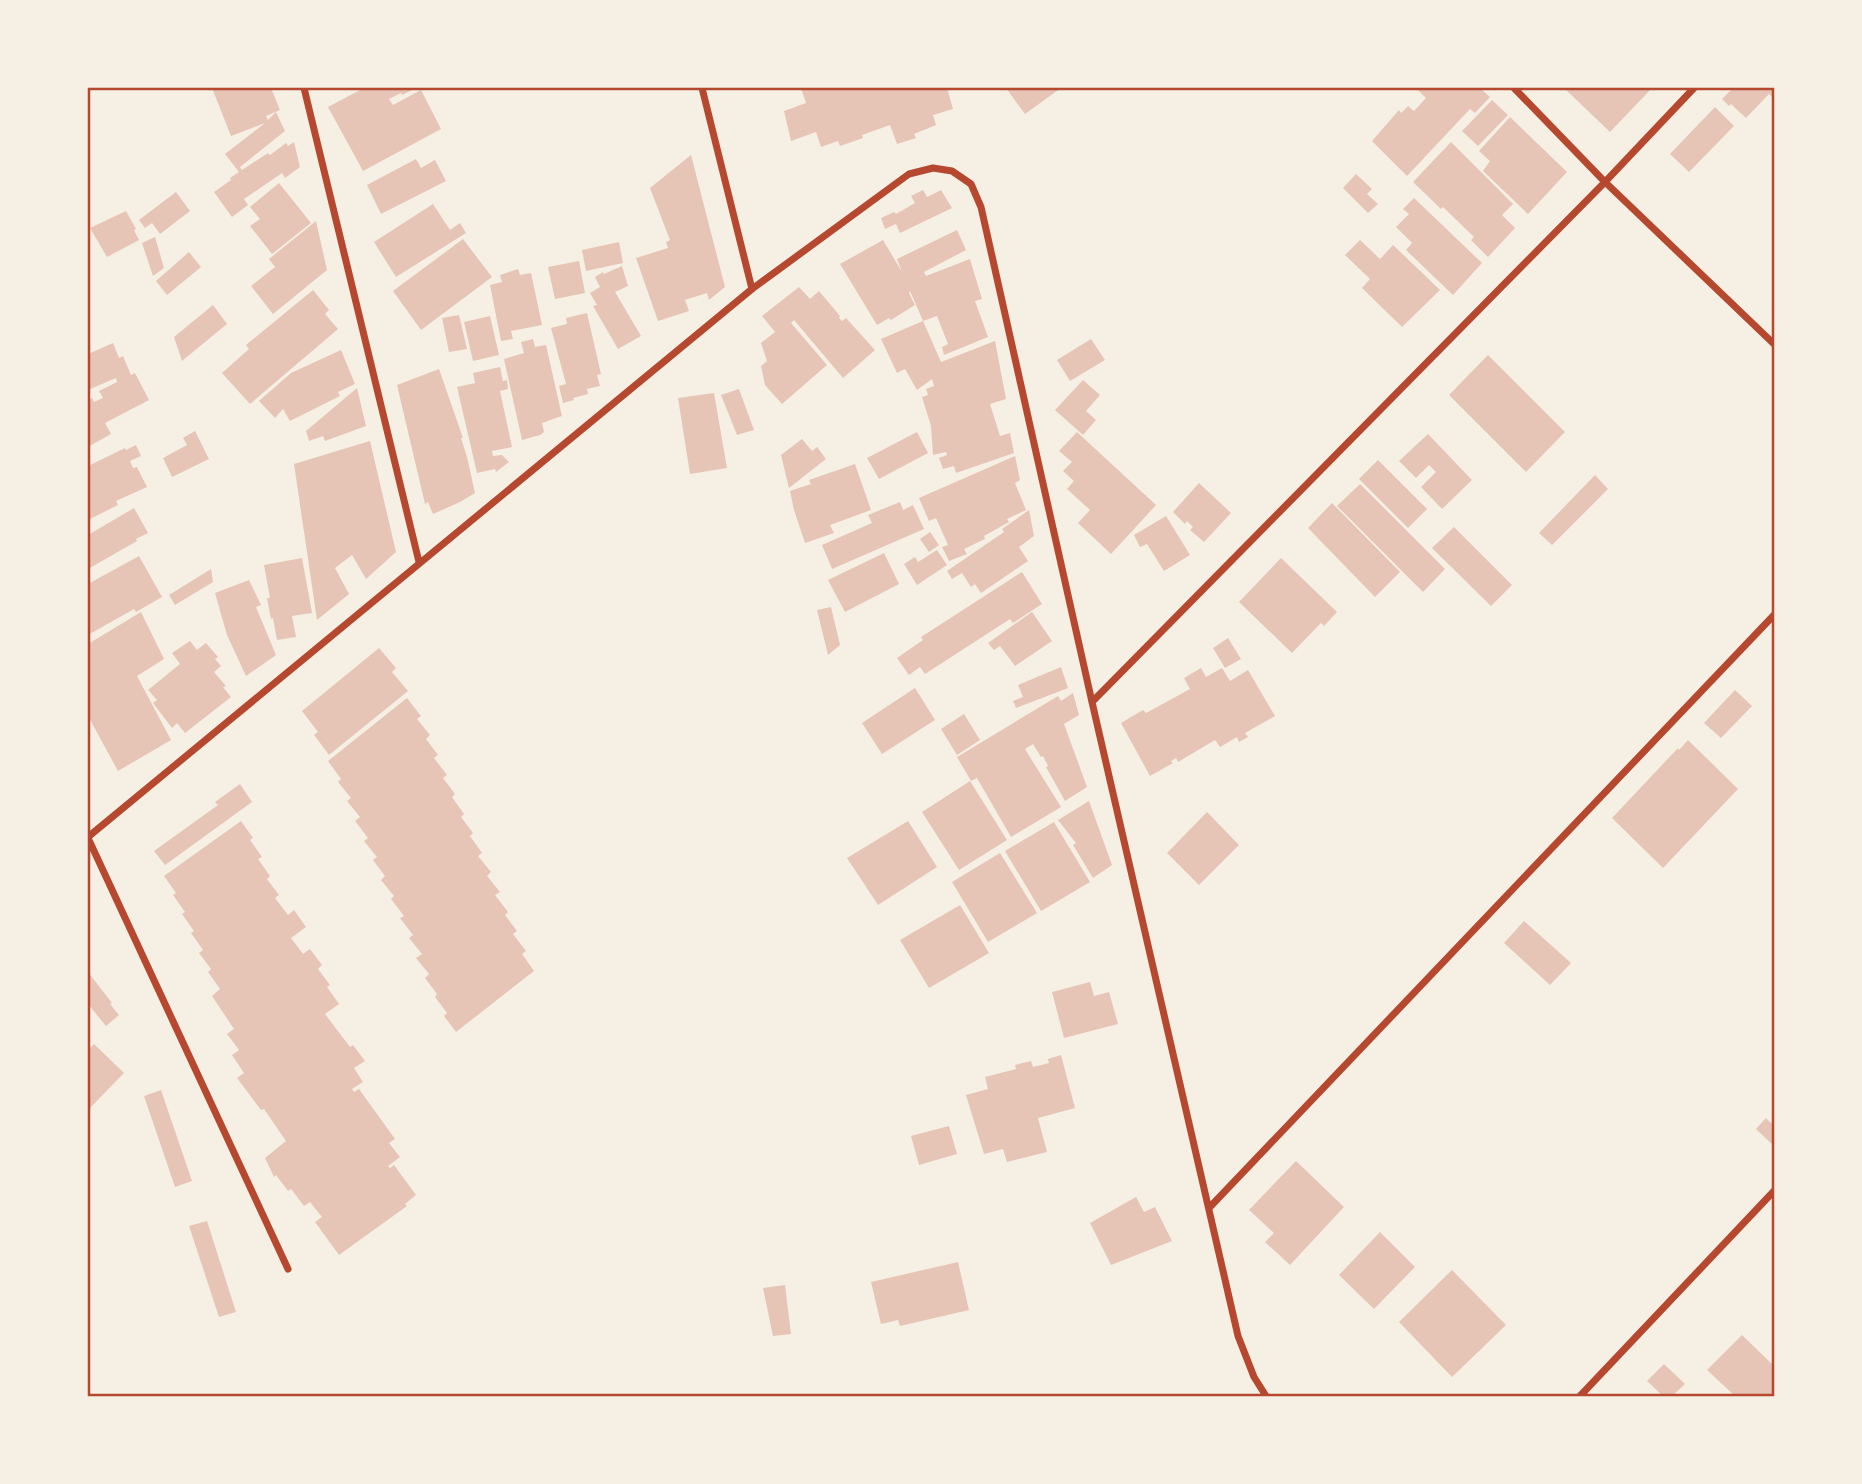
<svg xmlns="http://www.w3.org/2000/svg" width="1862" height="1484" font-family="'Archivo Narrow',sans-serif">
<style>
.building{fill:#e6c5b7}
.lines{fill:none;stroke-linecap:round;stroke-linejoin:round}
.minor{stroke:#b5482f;stroke-width:7}
.neatline{fill:none;stroke:#b5482f;stroke-width:2.5}
</style>
<rect width="100%" height="100%" fill="#f6efe4"/>
<path class="building" d="M212 88H271L280 110 266 116 268 120 276 112 285 131 240 167 242 170 268 153 270 155 286 143 288 146 294 142 300 167 285 178 282 173 244 199 248 205 232 217 214 192 231 180 230 178 239 172 225 154 265 123 231 136Z
M364 88H416L402 95 401 93 389 99 393 105 421 90 441 129 363 171 328 107Z
M801 88H947L953 109 933 115 936 125 914 134 916 138 897 144 890 125 862 135 863 138 840 146 838 141 821 147 816 132 791 141 784 111 806 103Z
M1006 88H1061L1025 114Z
M1416 88H1480L1490 97 1475 113 1470 109 1407 176 1372 141 1399 110 1401 113 1408 106 1414 111 1426 98Z
M1564 88H1652L1610 132Z
M1733 88H1774V99L1769 94 1746 118 1731 104 1729 106 1722 99Z
M1492 100 1508 115 1478 146 1462 131Z
M1715 107 1734 126 1689 172 1670 154Z
M1510 117 1567 172 1528 214 1483 171 1490 161 1479 151Z
M1451 142 1513 204 1502 215 1515 228 1488 257 1471 240 1474 237 1443 207 1441 209 1413 182Z
M691 155 725 287 709 300 707 293 685 300 689 311 658 321 636 258 668 248 666 242 670 240 650 188Z
M416 159 421 168 435 160 446 181 381 214 367 185Z
M1356 174 1372 189 1367 194 1378 204 1368 213 1343 188Z
M279 183 311 223 272 254 250 226 260 219 250 207Z
M923 190 927 197 941 190 952 208 900 233 896 224 885 229 881 218 894 212 896 214 915 203 911 196Z
M176 192 190 211 160 234 152 223 145 228 139 220Z
M1414 198 1482 263 1453 295 1406 250 1412 243 1396 227 1409 214 1403 209Z
M433 204 450 230 460 223 466 233 396 277 374 242Z
M126 211 136 229 134 230 139 240 107 257 90 228Z
M316 221 327 270 273 314 251 286 275 267 269 259Z
M957 230 966 250 924 272 926 276 970 259 982 299 975 301 988 337 944 355 942 347 948 344 937 316 923 321 941 362 995 341 1006 399 990 404 1000 436 1010 433 1014 453 956 473 954 466 943 469 939 458 947 455 946 452 933 455 931 426 922 397 928 395 926 389 934 386 932 379 917 390 905 369 897 373 881 339 923 321 910 291 909 293 915 305 891 320 889 318 877 325 840 264 883 240 902 272 897 259Z
M155 237 164 268 153 276 142 243Z
M463 239 492 277 421 330 393 291Z
M1360 240 1380 259 1393 245 1440 290 1402 327 1362 288 1370 279 1345 255Z
M619 242 623 263 586 271 582 250Z
M189 252 201 267 167 295 156 281Z
M579 261 585 293 555 299 548 267Z
M622 266 628 286 615 292 641 336 618 349 593 306 597 305 590 293 600 287 595 277 603 272 604 274Z
M518 269 520 275 531 273 542 325 511 331 513 339 501 341 490 285 502 282 500 275Z
M799 287 810 299 819 291 840 316 839 318 842 321 846 318 875 350 843 378 794 320 791 323 827 365 782 404 765 385 761 366 767 361 761 343 775 332 762 316Z
M313 290 329 310 325 314 338 329 250 404 222 373 249 349 246 345Z
M213 305 227 324 182 361 174 337Z
M587 313 601 374 597 375 600 386 587 389 588 394 573 398 574 400 563 403 559 386 566 384 551 328 567 324 566 318Z
M459 315 467 349 449 352 442 318Z
M490 316 499 355 473 361 464 322Z
M533 339 535 347 546 345 562 416 542 423 544 432 540 435 522 440 504 359 524 353 521 342Z
M1091 339 1105 360 1070 381 1057 360Z
M113 343 119 358 123 356 131 375 135 373 149 400 105 423 111 434 88 447V400L92 398 94 402 103 398 99 391 117 382 116 378 88 390V354Z
M341 350 355 384 338 392 340 396 290 421 283 409 275 418 259 401 291 373Z
M1488 355 1565 432 1526 472 1449 395Z
M500 367 503 381 507 380 508 389 500 391 512 447 492 451 493 456 502 455 509 462 496 472 495 469 477 473 457 387 475 383 473 373Z
M439 369 463 438H461L467 457 475 493 460 502 433 514 428 502 425 504 397 385Z
M1083 380 1100 395 1086 411 1096 420 1083 435 1055 410Z
M357 388 366 426 325 441 323 436 309 441 306 431Z
M739 389 754 430 737 435 721 395Z
M714 393 727 468 690 474 678 398Z
M195 431 209 459 172 477 163 458 187 445 183 438Z
M917 432 928 453 879 479 867 458Z
M1077 432 1156 505 1111 554 1078 523 1090 510 1067 489 1074 481 1063 471 1072 462 1059 451Z
M1428 434 1472 480 1442 509 1421 487 1436 472 1429 465 1416 478 1399 461Z
M802 439 812 451 817 447 826 459 789 488 781 455Z
M370 441 396 552 366 579 352 555 335 568 349 594 317 620 294 464Z
M136 445 141 456 130 461 133 468 137 467 147 487 116 501 118 505 88 520V466L125 448 126 450Z
M1015 456 1020 480 1015 483 1026 510 1007 519 1009 522 984 536 985 539 964 549 967 554 949 561 942 547 948 545 936 518 929 521 919 498Z
M1378 460 1427 509 1408 528 1359 479Z
M855 464 871 510 830 525 834 533 805 543 794 510 790 491 811 484 809 480Z
M1595 475 1608 489 1552 545 1539 533Z
M1199 483 1231 513 1204 542 1190 530 1193 527 1187 521 1185 524 1173 512Z
M1360 484 1445 569 1423 592 1337 506Z
M900 502 903 510 913 505 924 529 832 569 822 545 872 523 868 515Z
M1332 503 1400 572 1375 597 1308 528Z
M134 508 148 533 136 539 137 541 88 569V535Z
M1029 510 1034 536 1019 547 1028 561 981 593 975 584 971 587 962 573 952 579 947 571 1004 532 1002 529Z
M1166 516 1190 555 1164 571 1147 544 1140 547 1134 535Z
M1454 527 1512 585 1491 606 1432 548Z
M930 532 939 545 929 552 920 539Z
M937 550 947 565 917 585 904 564 915 557 918 562Z
M884 553 899 584 845 612 828 580Z
M139 556 162 597 136 612 134 609 88 635V584Z
M302 558 312 613 292 616 296 637 277 640 273 618 271 619 267 598H270L264 565Z
M1281 558 1337 612 1324 626 1321 623 1292 653 1239 602Z
M211 569 213 582 175 605 169 595Z
M1022 572 1042 604 1013 623 1010 619 925 674 920 667 909 675 897 658 923 640 921 637Z
M249 580 261 605 256 607 276 655 246 676 227 635 215 593Z
M831 607 840 645 828 655 817 610Z
M141 612 164 659 137 676 171 740 118 771 88 716V644Z
M1032 612 1052 641 1015 666 1000 646 994 650 988 643Z
M1228 638 1241 659 1225 668 1213 648Z
M190 641 197 650 206 643 218 657 215 659 221 666 214 672 226 686 223 687 231 697 185 733 177 723 172 728 153 703 157 700 148 690 180 664 172 653Z
M379 648 396 668 392 672 408 691 329 755 314 735 318 732 302 711Z
M1061 667 1068 688 1016 708 1013 701 1023 697 1018 685Z
M1201 668 1206 677 1222 668 1230 681 1248 670 1275 716 1245 733 1248 737 1239 742 1237 737 1220 747 1215 740 1178 762 1176 758 1171 761 1173 763 1150 776 1121 723 1143 710 1146 713 1190 689 1184 678Z
M915 688 935 720 882 754 862 723Z
M1735 690 1752 706 1721 738 1704 723Z
M1073 693 1079 715 1064 724 1087 787 1065 801 1046 767 1048 766 1043 756 1041 757 1033 744 1025 749 1061 807 1011 837 977 778 971 781 957 757 1058 696 1061 701Z
M407 698 421 716 417 719 430 735 426 739 438 755 434 758 447 775 443 778 455 794 452 797 464 814 461 817 473 833 470 836 482 853 478 856 491 872 487 876 500 892 495 895 508 912 505 915 517 931 513 934 526 951 522 954 534 971 456 1032 444 1016 447 1013 435 997 437 994 425 978 429 974 416 958 422 954 409 938 413 935 400 918 404 916 391 899 394 896 381 880 385 876 373 860 377 857 364 841 368 838 355 821 360 817 347 801 351 798 338 782 341 779 328 761Z
M964 714 980 740 957 755 941 729Z
M1688 740 1738 789 1663 868 1612 818 1678 748 1679 750Z
M970 781 1007 840 959 870 922 812Z
M240 784 252 802 165 865 154 851 218 805 215 802Z
M1089 801 1112 865 1093 878 1073 845 1076 843 1058 820Z
M1207 812 1239 845 1199 885 1167 853Z
M241 821 253 838 250 840 262 857 258 859 270 876 267 879 279 895 275 898 288 915 294 910 306 927 291 938 303 954 310 949 322 965 318 969 330 985 327 987 339 1004 325 1014 350 1047 353 1045 365 1061 354 1068 363 1082 352 1089 354 1092 359 1089 395 1139 389 1143 400 1157 388 1166 390 1168 394 1165 416 1195 405 1204 407 1206 339 1255 315 1222 322 1217 310 1202 304 1206 291 1189 288 1191 276 1175 274 1177 265 1158 286 1141 264 1109 261 1110 237 1078 244 1073 232 1055 239 1050 227 1034 234 1029 212 996 220 989 208 972 211 969 199 953 203 950 191 933 194 931 182 914 185 912 173 895 176 893 164 876Z
M908 821 937 867 878 905 847 858Z
M1054 822 1090 882 1041 911 1005 851Z
M1000 853 1037 913 988 942 952 882Z
M960 905 989 953 929 988 900 940Z
M1524 921 1571 963 1550 985 1504 943Z
M88 972 112 1003 110 1004 119 1015 106 1026 88 1004Z
M1090 982 1094 996 1109 992 1118 1024 1064 1038 1052 992Z
M94 1044 124 1073 88 1110V1050Z
M1061 1055 1075 1108 1038 1118 1047 1152 1007 1162 1003 1149 984 1154 966 1095 988 1089 985 1077 1016 1069 1015 1065 1031 1061 1033 1067 1049 1063 1048 1059Z
M161 1090 192 1181 175 1187 144 1096Z
M1766 1118 1774 1126V1146L1756 1129Z
M949 1126 957 1154 919 1165 911 1136Z
M1296 1161 1344 1207 1290 1265 1265 1242 1274 1233 1249 1210Z
M1136 1197 1144 1212 1155 1207 1172 1241 1111 1265 1090 1223Z
M207 1221 236 1312 219 1317 189 1226Z
M1380 1232 1415 1267 1374 1309 1339 1275Z
M958 1262 969 1310 900 1326 898 1320 881 1324 871 1282Z
M1452 1270 1506 1325 1452 1377 1399 1322Z
M785 1285 791 1334 773 1336 763 1288Z
M1742 1335 1774 1366V1396H1735L1707 1370Z
M1664 1364 1685 1384 1672 1396H1663L1647 1381Z"/>
<g class="lines">
<path class="minor" d="M304 88 419 562
M702 88 752 289
M1514 88 1605 182 1774 344
M1092 702 1605 182 1694 88
M88 837 752 289 909 174 933 168 952 171 971 184 981 207 1092 702 1238 1336 1254 1377 1266 1396
M88 838 288 1269
M1209 1208 1774 615
M1580 1396 1774 1191"/>
</g>
<rect width="1862" height="1484" fill="none" stroke="#f6efe4" stroke-width="178"/>
<rect x="89" y="89" width="1684" height="1306" class="neatline"/>
</svg>
